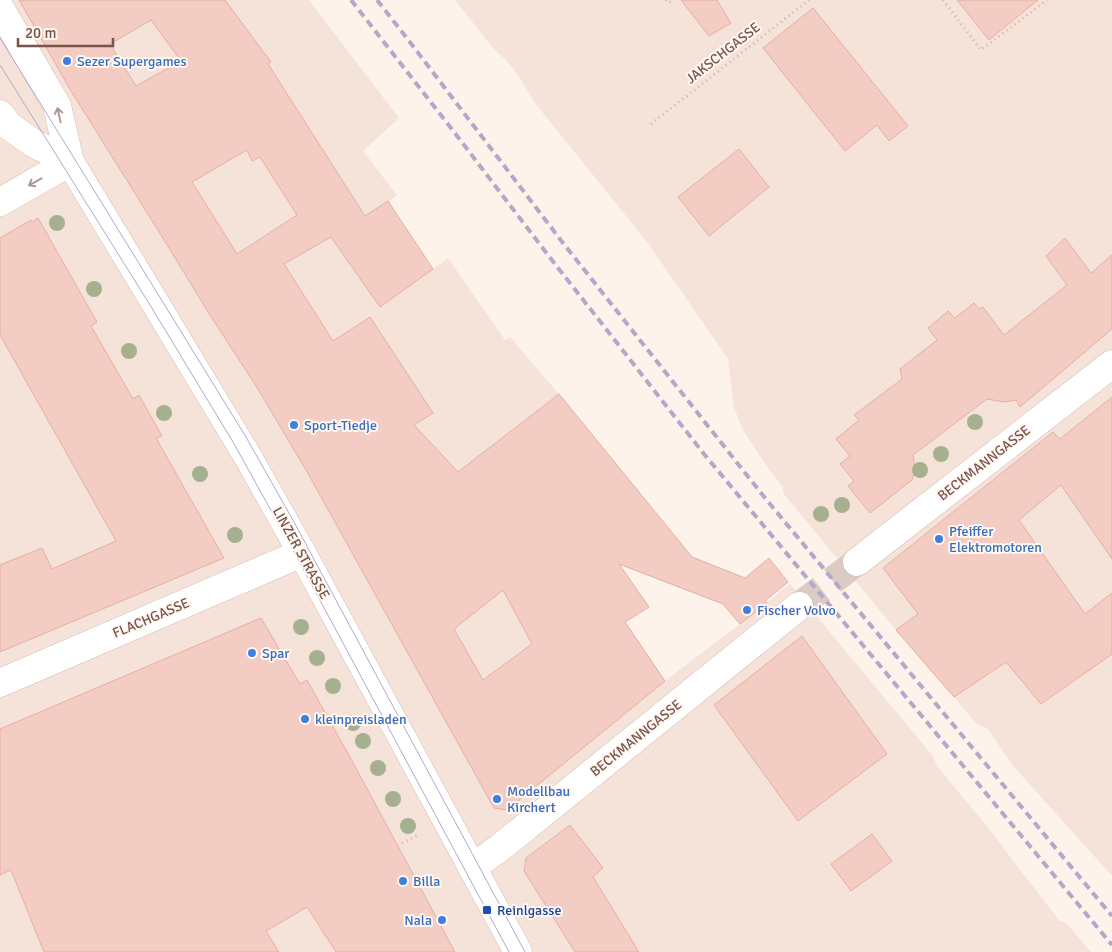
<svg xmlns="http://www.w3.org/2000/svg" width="1112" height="952" font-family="Signika,sans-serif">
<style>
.residential{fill:#f5e3da}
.building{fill:#f3ccc3;stroke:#e5afa3;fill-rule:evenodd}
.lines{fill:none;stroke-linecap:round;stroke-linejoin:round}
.street-tunnel{stroke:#dccbc4;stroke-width:28;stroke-dasharray:28 14;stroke-linecap:butt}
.street-casing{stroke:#d3bbb3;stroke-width:29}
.secondary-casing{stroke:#d8bbb3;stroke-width:29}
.path{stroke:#d8afa5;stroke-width:3;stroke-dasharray:1 4;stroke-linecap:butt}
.street{stroke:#fff;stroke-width:28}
.secondary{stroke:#fff;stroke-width:28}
.tram{stroke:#b3a8c9;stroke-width:1}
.rail{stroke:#b3a8c9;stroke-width:4;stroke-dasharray:8 5;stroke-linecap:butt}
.tree{fill:#a5b08e}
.oneway{stroke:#af9894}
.shop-dot{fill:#3f7fe0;stroke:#fff7f2;stroke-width:2}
.transit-dot{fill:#1a4fb4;stroke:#fff7f2;stroke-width:2}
.labels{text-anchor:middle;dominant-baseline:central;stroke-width:4;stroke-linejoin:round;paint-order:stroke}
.street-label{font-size:14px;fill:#79544d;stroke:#fff7f2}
.shop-label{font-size:14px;fill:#366cbe;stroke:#fff7f2;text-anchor:start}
.transit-label{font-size:14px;fill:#164399;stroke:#fff7f2;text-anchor:start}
</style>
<rect width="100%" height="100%" fill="#fdf3eb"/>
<path class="residential" d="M0 0H309L399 118 363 151 397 195 388 202 433 269 448 258 505 340 510 337 559 394 501 439 665 681 740 624 790 584 933 756 937 766 995 836 1011 858 1059 920 1067 924 1091 952H0Z
M455 0H1112V876L1013 766 988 729 977 724 896 630 783 493V487L768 468 743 430 734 408 728 359 647 242 534 102 520 78 506 60 492 47Z"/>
<path class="building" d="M19 0H225L271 62 268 64 365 216 388 201 433 269 380 307 331 237 284 264 333 341 370 317 433 413 414 425 458 472 559 394 692 557 745 578 769 558 788 582 765 601 767 603 740 624 723 604 619 564 649 607 625 622 665 681 507 810 494 808 306 470 258 389 208 312 161 235 71 91ZM151 20 181 61 136 86 110 44ZM247 150 252 161 260 157 297 215 237 254 192 182ZM503 590 532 644 483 680 454 629Z
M681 0H717L731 23 709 36Z
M957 0H1038L989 40Z
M813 8 908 126 889 141 877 125 845 151 763 48Z
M739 149 769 187 709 236 678 197Z
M38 218 97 322 91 326 133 399 139 395 162 436 156 438 224 558 0 652V565L42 548 52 569 116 541 0 335V238L31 220 32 222Z
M1065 238 1091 273 1112 255V329L1020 407 1016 400 1004 402 987 399 913 455 915 470 912 480 870 513 848 486 854 481 840 464 850 456 836 439 859 420 854 415 902 379 900 369 937 340 928 328 948 311 955 318 974 303 979 309 983 307 1004 335 1067 285 1046 256Z
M1112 397V559L1061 485 1019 520 1085 614 1112 593V654L1041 704 1006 662 954 697 896 630 918 614 883 568 1053 432 1060 439Z
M261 618 300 684 307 680 351 759 455 952H336L307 907 266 931 279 952H44L11 870 0 875V729Z
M802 636 887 754 798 821 714 705Z
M570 825 603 868 593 877 639 952H575L524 871 526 858Z
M872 834 892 861 851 891 831 864Z"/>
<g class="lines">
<path class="street-tunnel" d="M799 606 857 562"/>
<g class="street-casing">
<path id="street" d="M0 202 70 162
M857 562 1112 364
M0 683 302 553
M472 868 502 846 799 606"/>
</g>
<g class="secondary-casing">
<path id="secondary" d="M0 8 57 106 70 162 248 457 302 553 518 952
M0 114 9 126 33 143 70 162"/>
</g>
<path class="path" d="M666 0 669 3 673 0
M943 0 981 50 1047 0
M651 124 809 0
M402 843 418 835"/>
<use href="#street" class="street"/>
<use href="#secondary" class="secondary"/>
<path class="tram" d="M0 38 246 437 294 522 525 952
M0 65 150 305 233 442 293 550 509 952"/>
<path class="rail" d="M351 0 451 128 548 255 704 454 1112 945
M377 0 406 37 563 243 765 498 1112 916"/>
</g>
<g class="tree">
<circle cx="57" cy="223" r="8"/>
<circle cx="94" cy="289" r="8"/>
<circle cx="129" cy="351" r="8"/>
<circle cx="164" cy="413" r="8"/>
<circle cx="975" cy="422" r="8"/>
<circle cx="941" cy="454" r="8"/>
<circle cx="920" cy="470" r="8"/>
<circle cx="200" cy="474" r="8"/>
<circle cx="842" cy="505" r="8"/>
<circle cx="821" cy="514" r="8"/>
<circle cx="235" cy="535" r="8"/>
<circle cx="301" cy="627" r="8"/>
<circle cx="317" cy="658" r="8"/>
<circle cx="333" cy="686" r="8"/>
<circle cx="353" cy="723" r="8"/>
<circle cx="363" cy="741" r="8"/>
<circle cx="378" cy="768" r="8"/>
<circle cx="393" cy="799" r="8"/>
<circle cx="408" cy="826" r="8"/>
</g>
<defs><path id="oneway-shaft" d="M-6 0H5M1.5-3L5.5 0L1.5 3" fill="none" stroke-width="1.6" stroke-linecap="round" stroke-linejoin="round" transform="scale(1.25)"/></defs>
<g class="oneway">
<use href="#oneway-shaft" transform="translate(59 115) rotate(-102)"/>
<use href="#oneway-shaft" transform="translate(35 182) rotate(151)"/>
</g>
<g class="shop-dot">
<circle cx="67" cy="61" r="5"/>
<circle cx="294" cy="425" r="5"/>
<circle cx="939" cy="539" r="5"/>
<circle cx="747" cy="610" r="5"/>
<circle cx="252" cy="653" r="5"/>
<circle cx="305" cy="719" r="5"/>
<circle cx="497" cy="799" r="5"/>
<circle cx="403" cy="881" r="5"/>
<circle cx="442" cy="920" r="5"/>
</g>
<rect class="transit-dot" x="482" y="905" width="10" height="10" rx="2.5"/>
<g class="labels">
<g class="street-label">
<text transform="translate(723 53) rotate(-38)">JAKSCHGASSE</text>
<text transform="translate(984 463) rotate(-38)">BECKMANNGASSE</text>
<text transform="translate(301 553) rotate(61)">LINZER STRASSE</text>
<text transform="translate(151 618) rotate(-23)">FLACHGASSE</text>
<text transform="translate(636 738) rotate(-39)">BECKMANNGASSE</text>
</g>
<g class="shop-label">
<text x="77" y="61">Sezer Supergames</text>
<text x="304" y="425">Sport-Tiedje</text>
<text x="949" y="531">Pfeiffer<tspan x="949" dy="16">Elektromotoren</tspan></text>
<text x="757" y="610">Fischer Volvo</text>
<text x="262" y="653">Spar</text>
<text x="315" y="719">kleinpreisladen</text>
<text x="507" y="791">Modellbau<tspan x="507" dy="16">Kirchert</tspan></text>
<text x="413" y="881">Billa</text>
<text x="432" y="920" text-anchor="end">Nala</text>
</g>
<g class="transit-label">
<text x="497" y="910">Reinlgasse</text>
</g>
</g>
<path d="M18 38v8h95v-8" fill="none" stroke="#79544d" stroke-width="2.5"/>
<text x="25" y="38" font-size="15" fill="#79544d" stroke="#fff7f2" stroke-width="4" paint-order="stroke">20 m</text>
</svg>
